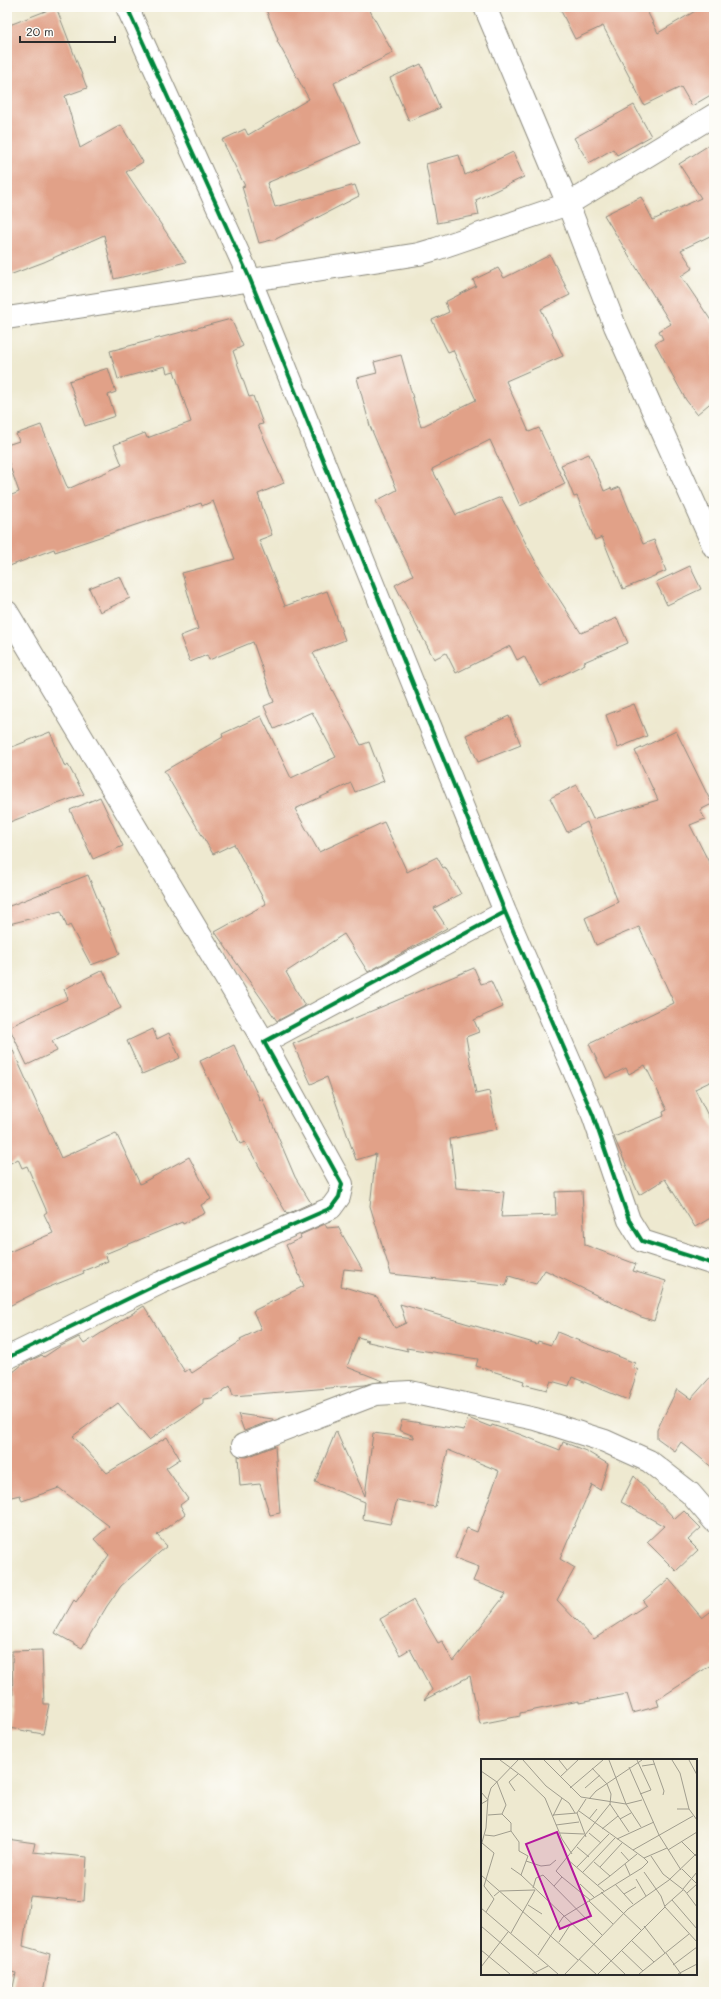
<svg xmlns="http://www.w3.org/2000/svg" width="721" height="1999" font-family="Mali,sans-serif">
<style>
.building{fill:#e1a188}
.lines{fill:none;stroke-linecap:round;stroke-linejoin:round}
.minor-casing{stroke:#8c8a7e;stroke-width:24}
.minor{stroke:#fff;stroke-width:22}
.cycleway-casing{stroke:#fdfcf7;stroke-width:6}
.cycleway{stroke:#00873e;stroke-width:4}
.inset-road{fill:none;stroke:#a09d8e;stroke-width:1}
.view{fill:#b5179e;fill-opacity:0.15;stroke:#b5179e;stroke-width:2}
.inset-edge{fill:none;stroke:#2b2b2b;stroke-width:2}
</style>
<rect width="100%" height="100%" fill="#fdfcf7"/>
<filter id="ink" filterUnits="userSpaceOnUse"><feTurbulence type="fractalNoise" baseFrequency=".025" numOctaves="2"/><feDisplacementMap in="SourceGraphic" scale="8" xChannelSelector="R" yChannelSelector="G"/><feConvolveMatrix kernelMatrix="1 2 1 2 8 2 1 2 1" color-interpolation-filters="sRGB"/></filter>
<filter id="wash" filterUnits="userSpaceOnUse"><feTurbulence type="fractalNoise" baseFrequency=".012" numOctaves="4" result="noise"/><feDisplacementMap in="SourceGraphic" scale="16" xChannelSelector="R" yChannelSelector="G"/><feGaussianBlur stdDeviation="0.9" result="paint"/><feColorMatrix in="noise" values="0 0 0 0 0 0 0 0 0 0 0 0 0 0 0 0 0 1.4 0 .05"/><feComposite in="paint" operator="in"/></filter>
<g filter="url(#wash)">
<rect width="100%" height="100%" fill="#eee9d0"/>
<g id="blocks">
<path class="building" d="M56 7 87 88 65 96 80 148 121 125 143 162 126 172 186 262 114 279 104 235 44 262 7 276V26Z
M265 7H368L393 53 334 83 360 143 267 183 275 207 355 185 359 196 276 239 259 243 242 187 245 186 222 140 245 129 248 135 309 99 277 41 278 40Z
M559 7H645L658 33 702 7H714V93L692 106 681 87 644 105 603 26 575 39Z
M421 64 440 108 409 121 390 78Z
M634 105 651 136 617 155 613 149 589 163 574 138Z
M714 142V234L681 250 693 268 681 276 714 325V400L697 414 686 400 655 343 663 339 659 331 671 324 604 215 641 197 653 220 701 198 679 164Z
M513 152 524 177 476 200 479 215 437 223 426 164 459 155 465 175Z
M550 255 570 295 541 309 563 356 506 381 529 432 539 428 565 484 520 506 490 440 432 469 456 515 501 497 538 566 581 633 617 618 628 643 584 662 585 664 540 686 524 656 517 660 510 646 456 673 446 653 434 659 395 585 413 575 376 501 397 490 370 426 357 378 377 373 374 362 401 355 421 427 476 400 453 350 448 352 432 320 449 312 445 302 476 286 473 280 498 268 504 278Z
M231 319 243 346 233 351 249 397 253 396 263 424 258 425 284 483 258 494 272 535 259 540 285 606 327 591 345 640 313 653 361 745 369 742 384 781 355 792 351 783 295 809 319 852 384 822 407 872 437 857 443 868 445 867 461 894 434 908 447 928 368 972 344 934 286 972 305 1006 277 1021 215 932 266 904 234 844 213 854 164 771 223 737 222 734 261 716 291 778 336 757 312 712 274 729 264 706 274 702 253 642 209 660 207 655 190 662 180 636 198 629 182 573 235 559 213 501 202 506 201 503 55 552 54 549 7 567V497L19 492 7 458V445L19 441 16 434 41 425 68 489 122 465 114 445 145 433 147 438 191 422 174 371 167 373 165 366 118 379 110 351Z
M108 368 116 392 108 395 115 416 85 426 69 381Z
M589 454 604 491 611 488 612 490 620 487 643 544 654 540 666 571 623 589 602 537 595 540 577 496 574 497 561 465Z
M690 566 701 589 667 605 656 582Z
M120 576 130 598 100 612 89 588Z
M634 704 647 736 618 748 606 715Z
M509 716 521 745 478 762 466 735Z
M676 731 712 804 700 810 705 819 690 825 714 872V1080L695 1089 714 1128V1216L695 1227 665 1179 639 1195 614 1137 664 1116 663 1112 667 1110 645 1065 629 1074 626 1068 606 1078 589 1044 674 1003 639 927 596 945 585 918 618 902 587 822 567 832 550 798 577 785 593 819 658 800 635 751Z
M50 732 65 767 68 765 84 794 7 823V749Z
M100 797 123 846 93 859 70 810Z
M88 875 120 954 91 965 70 925 67 927 61 911 9 924 7 907Z
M474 968 481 984 491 981 503 1007 474 1020 479 1032 466 1037 476 1094 489 1091 497 1129 450 1139 456 1188 504 1192 501 1217 556 1215 555 1192 582 1191 585 1245 636 1264 633 1271 666 1281 654 1321 641 1317 545 1270 536 1284 509 1276 506 1286 391 1274 370 1206 376 1154 356 1160 327 1077 311 1084 293 1044Z
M103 970 121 1008 52 1041 57 1051 27 1065 9 1027 68 999 64 989Z
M153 1029 157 1039 169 1033 180 1058 142 1074 127 1041Z
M7 1037 61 1158 116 1133 140 1184 189 1157 211 1199 201 1205 205 1213 183 1224 182 1222 105 1254 108 1261 83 1271 84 1273 37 1292 7 1307V1253L53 1233 44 1214 47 1212 27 1166 22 1168 18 1159 7 1165Z
M234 1045 260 1100 262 1099 295 1177 311 1203 287 1214 245 1142 240 1144 216 1092H215L200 1061Z
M325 1224 327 1228 338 1227 363 1271 344 1269 341 1286 377 1297 395 1328 406 1323 400 1304 537 1344 538 1341 551 1345 557 1332 635 1363 633 1367 638 1370 628 1400 572 1377 569 1386 551 1381 547 1390 523 1384 524 1381 476 1366 478 1359 406 1348 408 1351 364 1341 368 1340 358 1337 347 1367 383 1381 365 1385 233 1396 230 1386 212 1398 203 1399V1404L149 1440 118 1403 73 1436 107 1473 167 1437 180 1459 166 1468 188 1499 180 1505 185 1514 157 1535 167 1546 121 1586 107 1606 82 1648 55 1633 74 1600 76 1602 109 1555 94 1539 109 1526 59 1488 22 1501 20 1495 7 1498V1377L23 1364 42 1355 44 1357 59 1347 79 1337 84 1344 144 1306 185 1372 189 1369 192 1373 241 1341 240 1339 261 1329 253 1311 304 1286 286 1245 301 1238 300 1235Z
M714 1373V1469L681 1442 675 1451 657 1438V1430L677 1389 691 1399Z
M238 1414 273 1419V1420L244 1431Z
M468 1418 491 1427 492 1425 519 1434 560 1450 563 1442 586 1451 608 1464 600 1490 592 1485 560 1559 575 1568 557 1600 594 1639 646 1605 643 1601 669 1579 702 1618 714 1609V1663L657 1700 659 1706 633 1713 627 1694 579 1703V1701L520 1713V1716L480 1724 470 1676 424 1700 432 1690 410 1649 400 1655 380 1619 413 1600 438 1643 442 1641 453 1662 506 1594 473 1581 479 1567 455 1558 467 1528 477 1532 499 1471 448 1450 435 1507 397 1500 390 1524 363 1519 365 1502 315 1482 336 1431 365 1496 373 1433 414 1438V1436L399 1430 402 1420 464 1430Z
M275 1446 280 1513 270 1515 260 1484 240 1486 238 1456 247 1457Z
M634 1476 675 1519 684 1511 701 1528 688 1540 698 1550 676 1571 647 1542 664 1526 621 1502Z
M42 1650 44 1704H49L43 1734 9 1728 13 1704 12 1651Z
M7 1839 35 1843 33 1852 87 1857 84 1901 30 1896 23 1946 50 1954 43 1992H12L16 1973 7 1971Z"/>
</g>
</g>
<g filter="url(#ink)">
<use href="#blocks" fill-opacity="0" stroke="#8c8a7e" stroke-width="1"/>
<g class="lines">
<g class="minor-casing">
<path id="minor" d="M127 7 250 279 505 912 593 1115 629 1220 642 1241 714 1264
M485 7 568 204 615 326 714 547
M7 318 419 254 436 249 568 204 714 115
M7 612 264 1042
M7 1358 160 1283 331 1208 339 1197 342 1184 264 1042 505 912
M243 1445 376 1394 410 1392 535 1419 605 1441 649 1461 690 1493 714 1521"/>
</g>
<use href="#minor" class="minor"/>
<g class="cycleway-casing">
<path id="cycleway" d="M127 7 250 279 505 912 593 1115 629 1220 642 1241 714 1264
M7 1358 160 1283 331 1208 339 1197 342 1184 264 1042 505 912"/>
</g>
<use href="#cycleway" class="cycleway"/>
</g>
</g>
<g transform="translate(481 1759)">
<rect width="216" height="216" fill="#eee9d0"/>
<path class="inset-road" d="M19 1 42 18 64 39 81 80 91 95M42 1 65 27 81 39 72 57M63 1 100 38 145 45 161 41M78 1 86 11M128 1 145 45 160 68M156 1 170 31 159 35M172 1 183 32 182 36M191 1 199 14 208 50M208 1 216 16M161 7 174 5M148 8 178 76 200 111M0 12 16 23 25 46 21 55 7 56M79 18 97 1M89 29 122 1M104 29 119 16M34 32 28 23 37 15M0 33 7 41 0 45M81 39 88 44 94 54M108 40 115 32 161 1M129 45 148 73M196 50H208L216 61M98 52 163 99 186 89M96 54 105 78M21 55 30 64V72L38 83V92L47 97 40 116 144 215M72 56 96 54 105 40M108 60 116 50M139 60 150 54M75 66 98 63M121 70 137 57M79 74 103 75M108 74 120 84M4 76 13 77 30 72M136 80 173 63M200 82 216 98M1 84 13 94 3 127 13 140 5 153M0 87 5 69 7 39 10 29 37 1M96 88 108 98M152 91 212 57M187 91 216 73M140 93 148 102M170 97 182 115 204 132 216 148M86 100 123 132M45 102 60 107 69 106 75 101M113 103 129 117 156 95M144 105 149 116M96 108 128 75M119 108 141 84M30 109 40 116M201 110 216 125 206 134M102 113 134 79M163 113 180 137 184 148 216 183M0 116 97 201M81 118 109 141M155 120 165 137M99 125 113 138M134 125 152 145M117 126 129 117M73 127 81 118 75 112 129 45 130 35 126 25 111 9M52 129 55 119 62 116 121 176M202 130 216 113M120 133 160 171M143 135 155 128M13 137 19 132 54 131M191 141 216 170M108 142 132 165M47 146 61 155M184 147 202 131M0 149 77 215M0 167 56 215M163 167 184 194M30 174 54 131M150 181 173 203M78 183 89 166M0 191 29 215M140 191 162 212M185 194 200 215M57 196 82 158 161 109 167 103 163 99M98 200 115 215M192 206 216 188M0 208 27 173M51 215 67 207M84 215 147 150 188 121 216 94M117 215 184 148M158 215 208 175M197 215 216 205"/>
<path class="view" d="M76 73 110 157 79 170 45 85Z"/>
<rect width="216" height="216" class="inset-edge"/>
</g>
<rect width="721" height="1999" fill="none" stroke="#fdfcf7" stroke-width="24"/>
<path d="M20 36v6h95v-6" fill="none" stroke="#2b2b2b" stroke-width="2"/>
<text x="26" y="36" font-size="12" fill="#2b2b2b" stroke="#fdfcf7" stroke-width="3" paint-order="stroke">20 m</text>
</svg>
